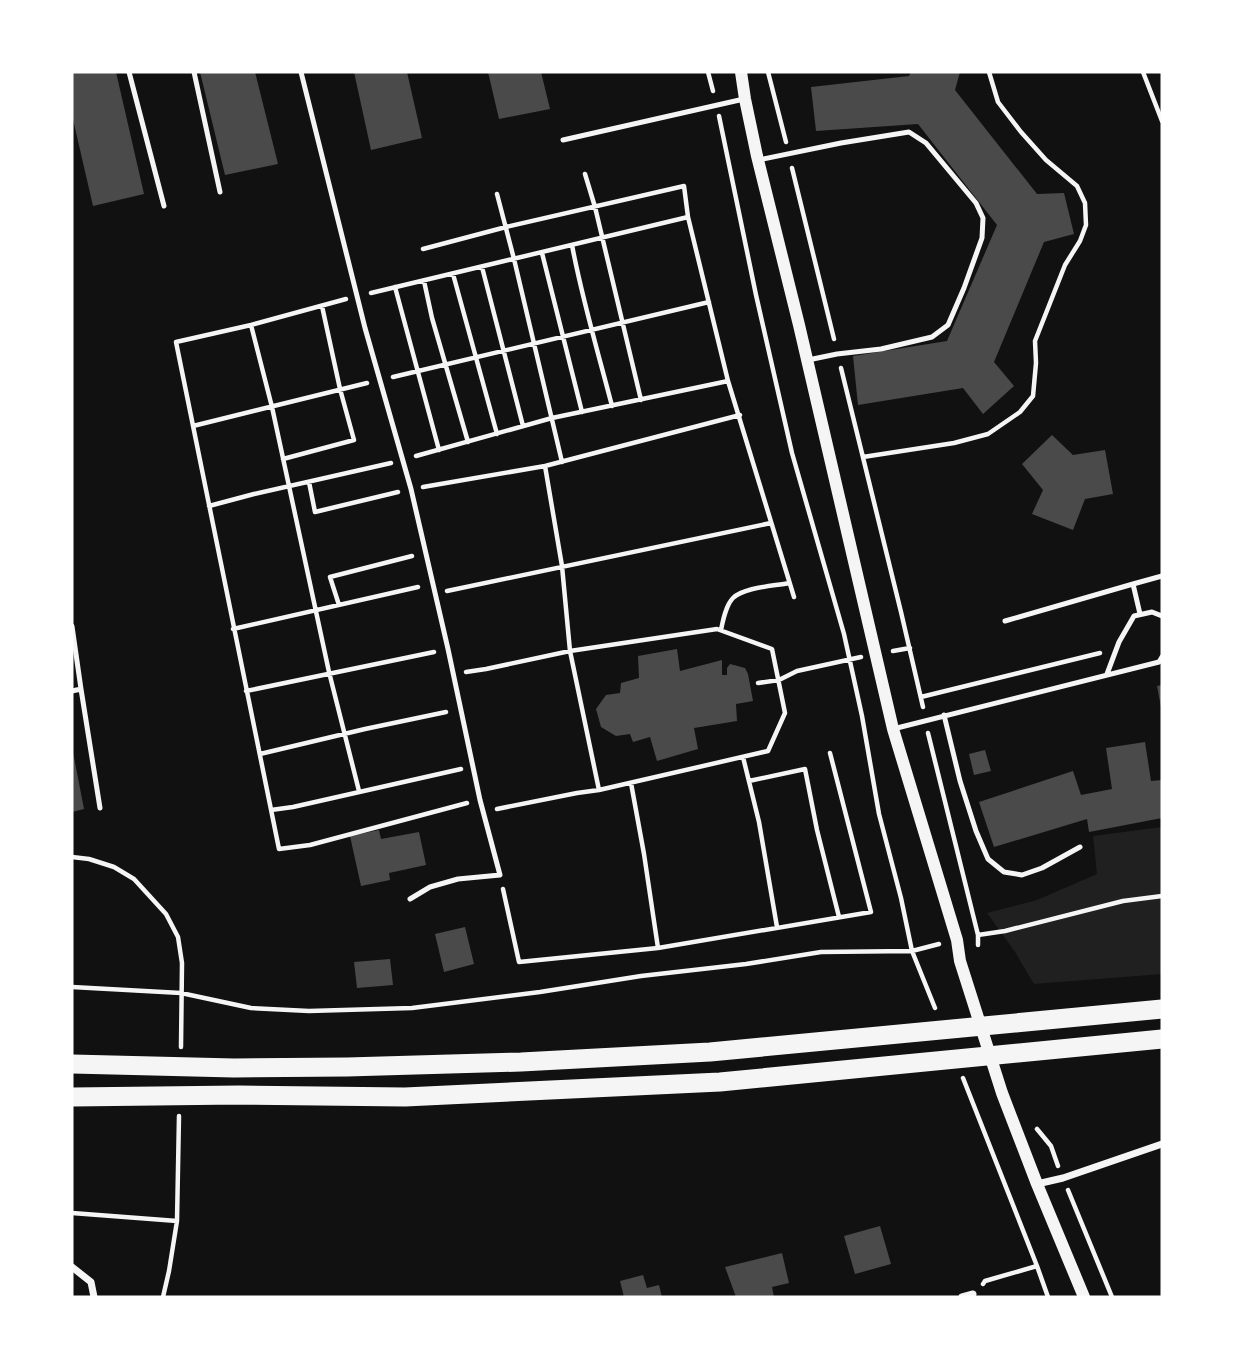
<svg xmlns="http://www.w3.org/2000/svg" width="1234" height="1369" font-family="Quicksand,sans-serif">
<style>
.green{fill:#202020}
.building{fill:#4a4a4a}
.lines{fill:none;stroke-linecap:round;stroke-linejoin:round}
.path{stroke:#f5f5f5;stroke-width:4.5}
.service{stroke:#f5f5f5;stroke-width:5}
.minor{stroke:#f5f5f5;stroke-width:7}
.tertiary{stroke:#f5f5f5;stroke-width:12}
.trunk{stroke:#f5f5f5;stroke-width:19}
</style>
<rect width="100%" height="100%" fill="#111"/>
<path class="green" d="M1162 827V974L1034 984 1015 952 987 913 1037 900 1097 874 1093 836Z"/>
<path class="building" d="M72 72H116L144 194 93 206 72 115Z
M200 72H255L278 164 225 175Z
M354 72H407L422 138 371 150Z
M488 72H541L550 109 499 119Z
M911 72H960L955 90 1037 194 1064 193 1074 234 1044 242 994 362 1014 386 983 414 963 388 858 405 853 356 947 341 997 225 918 124 816 131 811 87 909 76Z
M1052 435 1073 455 1105 450 1113 494 1085 499 1073 530 1032 514 1043 490 1022 464Z
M677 649 680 671 722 660V675H727V668L730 664 745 668 748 674 753 701 736 704 737 721 694 728 698 749 657 761 650 737 633 742 630 734 616 736 601 727 596 709 606 695 620 693 621 683 639 678 638 656Z
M1162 685V707H1161L1157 686Z
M1145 742 1151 781 1162 780V818L1089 832 1087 819 994 847 979 802 1073 771 1081 795 1112 789 1106 748Z
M985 750 991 771 974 775 969 754Z
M72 752H73L84 809 72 812Z
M379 830 381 839 419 832 426 865 389 873 390 880 361 886 350 836Z
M465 927 474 964 444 972 435 934Z
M390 959 393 985 357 988 354 962Z
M880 1226 891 1264 855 1274 844 1236Z
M782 1253 789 1283 772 1287 774 1297H736L725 1267Z
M643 1275 647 1288 659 1285 662 1297H624L620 1281Z"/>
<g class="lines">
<path class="path" d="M708 72 713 91
M768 72 786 142
M1143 72 1162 121
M719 116 756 295 792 453 844 634 862 716 879 814 901 898 912 951 935 1008
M792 168 834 339
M585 174 595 207 641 400
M497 194 514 259 562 462
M572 245C582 299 598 352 612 406
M423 249 506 227 684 186 688 217
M542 253 582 412
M482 267 523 426
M453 274 497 434
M424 281 432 318 468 442
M395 287 439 450
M371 293 688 217 728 381 794 597
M346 299 251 325 176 342 279 849 310 845 467 803
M251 325 272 407 329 672 359 791
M841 368 901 612 923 707
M393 377 709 302
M193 426 367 383
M416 456 552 418 728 381
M863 457 954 443 988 434 1020 412 1033 396 1036 363 1035 341 1065 265 1080 241 1086 225 1085 203 1077 186 1046 160 1021 132 998 102 989 72
M283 459 354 440 340 389 322 306
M309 482 315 512 398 492
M423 487 545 466 740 415
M209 506 254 494 391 463
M447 591 771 523
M339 605 330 577 412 556
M233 629 418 587
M721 630C723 620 726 605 733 598 744 587 775 586 789 583
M893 651 910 648
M466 672 486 669 570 651 717 629 772 649 785 713 768 751 599 790
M758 683 779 680 797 671 861 657
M246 691 434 652
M921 697 1100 653
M928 733 978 935V945
M260 754 365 729 446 712
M743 757 759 822 777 927
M749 781 805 769 817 830 839 917
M631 783 644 854 658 948
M497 809 577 793 599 790 570 651 562 566 545 466
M271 810 293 807 461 769
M72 857 89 859 114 867 134 879 166 914 178 937 182 963 181 1047
M503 889 519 962 658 948 871 912 830 753
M978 935 1005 931 1123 901 1162 896
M72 987 181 993 251 1008 309 1011 412 1008 540 992 641 976 746 964 821 952 912 951 939 944
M963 1078 1037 1266
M1037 1129 1051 1146 1058 1166
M1068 1190 1112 1297
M72 1213 177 1221
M983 1284 985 1281 1037 1266 1048 1297
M163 1297 169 1271 177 1221 179 1116"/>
<path class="service" d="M129 72 164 206
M194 72 220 192
M301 72 365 328 411 489 448 649 480 800 500 875 458 879 430 887 410 899
M563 140 744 99
M758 160 841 143 909 132 926 143 976 203 983 218 982 238 964 288 948 325 932 337 881 349 837 354 808 360
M1133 584 1162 576
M1005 621 1133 584 1140 614
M72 626 81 689
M1107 674 1119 642 1134 616 1152 612 1162 616
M72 691 81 689 100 808
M944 715 960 781 976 831 988 859 1004 872 1022 875 1042 868 1080 847
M893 729 1159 662 1162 657"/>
<path class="minor" d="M1037 1184 1063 1178 1162 1144
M72 1267 91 1282 94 1297
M962 1297 973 1294"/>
<path class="tertiary" d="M741 72 745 99 757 156 799 325 893 729 957 940 960 961 1002 1093 1037 1184 1084 1297"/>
<path class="trunk" d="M72 1064 234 1068 347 1067 521 1062 710 1052 1162 1009
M72 1097 239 1095 405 1097 720 1082 1162 1039"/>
</g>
<rect width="1234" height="1369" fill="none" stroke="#ffffff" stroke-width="147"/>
</svg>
